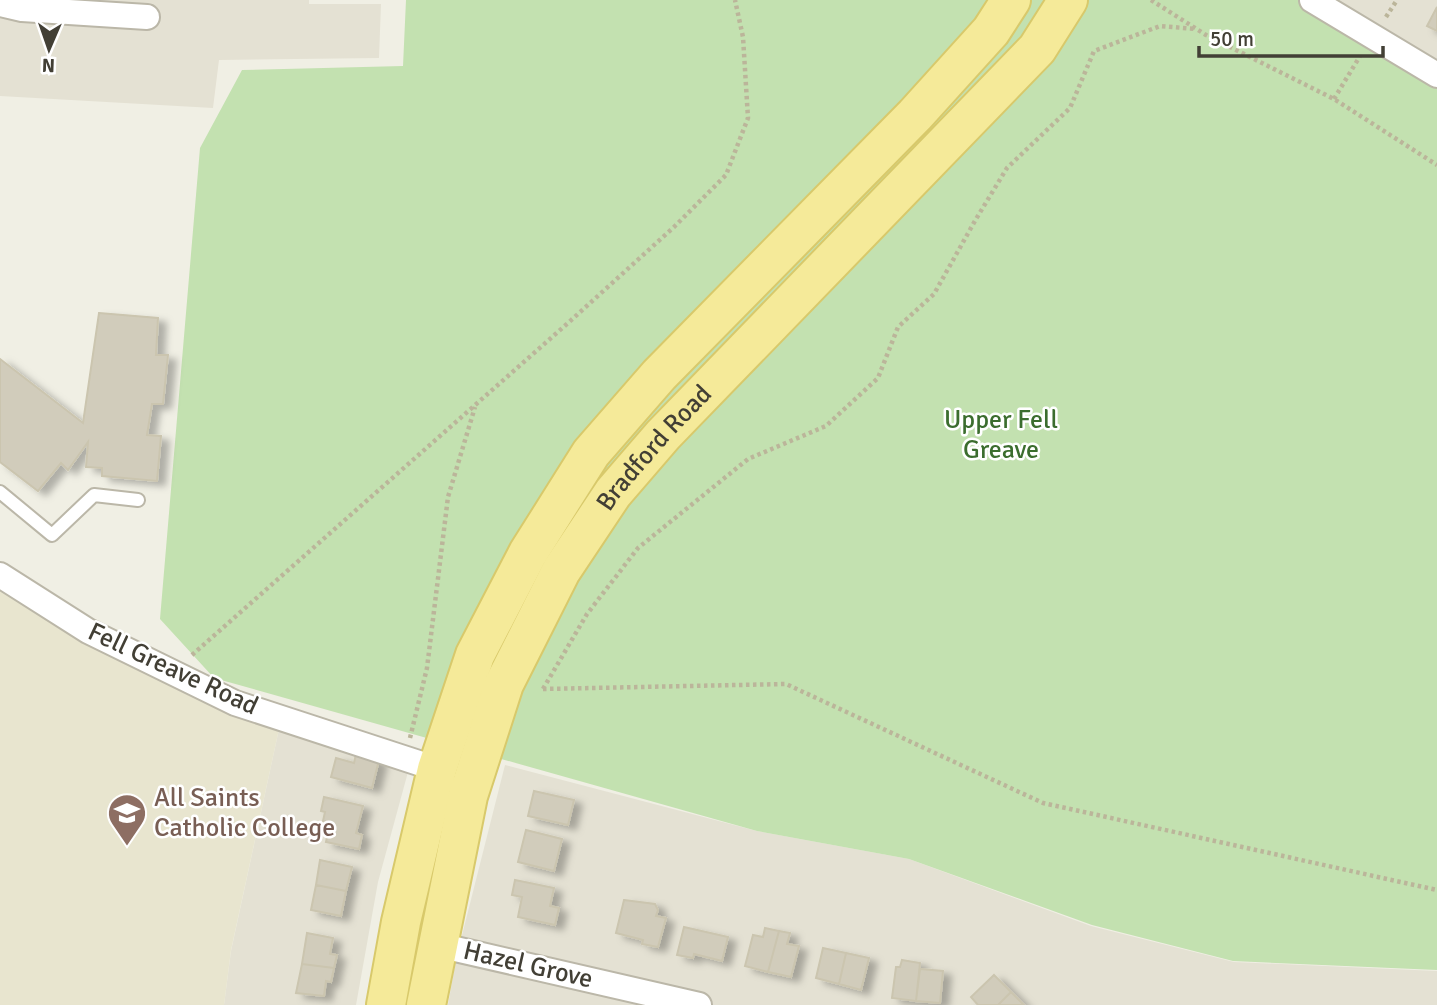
<svg xmlns="http://www.w3.org/2000/svg" width="1437" height="1005" font-family="Signika,sans-serif">
<style>
.residential{fill:#e4e1d3}
.education{fill:#e8e5cf}
.green{fill:#c3e1b0}
.building{fill:#d1ccbb;stroke:#cbc5af;stroke-width:2;filter:url(#shadow)}
.lines{fill:none;stroke-linecap:round;stroke-linejoin:round}
.service-casing{stroke:#bbb7a8;stroke-width:16}
.minor-casing{stroke:#bbb7a8;stroke-width:28}
.primary-casing{stroke:#d8c96b;stroke-width:42}
.path{stroke:#bbb59a;stroke-width:4.5;stroke-dasharray:3.5 3.5;stroke-linecap:butt}
.service{stroke:#fff;stroke-width:12}
.minor{stroke:#fff;stroke-width:24}
.primary{stroke:#f5ea99;stroke-width:38}
.labels{text-anchor:middle;dominant-baseline:central;stroke-width:5;stroke-linejoin:round;paint-order:stroke}
.park-label{font-size:26px;fill:#3b6d2e;stroke:#fff}
.street-label{font-size:26px;fill:#423f35;stroke:#fff}
.education-label{font-size:26px;fill:#785e54;stroke:#fff;text-anchor:start}
</style>
<defs>
<filter id="shadow"><feDropShadow dx="8" dy="4.5" stdDeviation="3.5" flood-color="#0004"/></filter>
</defs>
<rect width="100%" height="100%" fill="#f0efe4"/>
<path class="residential" d="M0 0H309V4H381L379 58 219 60 213 108 0 96Z
M1334 0H1437V62Z
M279 729 411 761 378 882 356 1005H224L231 951Z
M505 765 757 831 909 859 1091 926 1234 962 1437 971V1005H448L456 959Z"/>
<path class="education" d="M0 584 279 729 231 950 224 1005H0Z"/>
<path class="green" d="M406 0H1300L1437 87V970L1233 961 1092 925 909 859 757 831 214 678 160 619 200 148 242 70 403 66Z"/>
<path class="building" d="M1437 7V31L1427 26Z
M99 313 158 318 156 355H168L163 404H152L147 435 161 436 157 481 102 476V468L86 467 88 442 68 470 61 463 38 491 0 462V359L83 423Z
M356 754 379 760 372 788 331 777 336 758 354 763Z
M534 791 574 800 568 825 528 816Z
M324 797 363 806 356 833 362 835 359 849 326 842 330 823 323 821 325 812 321 811Z
M526 830 562 839 554 871 518 862Z
M320 860 352 867 346 891 316 885Z
M515 880 554 888 550 906 559 908 555 925 518 917 522 897 512 895Z
M316 885 346 891 341 916 311 910Z
M624 900 655 904 658 910 656 916 666 918 658 947 642 944 643 940 616 933Z
M684 927 728 937 722 961 694 954 693 958 677 955Z
M765 928 779 931 768 972 745 966 753 935 763 937Z
M779 931 790 933 787 944 799 946 791 977 768 972Z
M307 933 333 938 330 954 337 955 334 968 302 964Z
M823 948 846 953 839 984 816 978Z
M846 953 869 958 861 990 839 984Z
M902 960 920 963 916 1001 892 998 896 967H900Z
M302 964 334 968 331 982 326 981 324 996 296 993Z
M920 969 943 971 940 1003 916 1001Z
M994 975 1011 992 998 1005H978L971 997Z
M1011 992 1024 1005H998Z"/>
<g class="lines">
<g class="service-casing">
<path id="service" d="M0 492 52 535 94 495 138 500"/>
</g>
<g class="minor-casing">
<path id="minor" d="M1312 0 1437 75
M0 4 22 9 147 17
M0 575 88 631 235 703 437 769
M438 945 699 1005"/>
</g>
<g class="primary-casing">
<g id="primary">
<path d="M386 1005 401 922 437 769 475 655 528 553 591 453 659 375 915 115 991 31 1011 0"/>
<path id="s1" d="M426 1005 468 796 504 684 561 571 613 493 663 435 1037 49 1068 0"/>
</g>
</g>
<path class="path" d="M1151 0 1206 35 1334 99 1437 165
M1386 17 1397 0
M1334 99 1360 56
M192 655 568 323 674 227 726 175 748 118 743 37 735 0
M543 689 587 614 638 548 748 459 826 426 878 378 898 327 934 294 976 219 1007 168 1070 108 1094 51 1160 26 1196 29
M543 689 786 684 1043 803 1437 890
M410 738 427 668 448 497 475 407"/>
<use href="#service" class="service"/>
<use href="#minor" class="minor"/>
<use href="#primary" class="primary"/>
</g>
<defs>
<g id="school-pin" transform="scale(2.0125)"><path d="M0 17L-7.5 6A9.5 9.5 0 1 1 7.5 6Z" fill="#8d6e63" stroke="#fff"/><path d="M0-5L7-2L0 1L-7-2ZM-4 1L0 2.5L4 1V4Q0 6-4 4Z" fill="#fff"/></g>
</defs>
<g fill-rule="evenodd">
<use href="#school-pin" x="127" y="813"/>
</g>
<g class="labels">
<g class="park-label">
<text x="1001" y="420">Upper Fell<tspan x="1001" dy="30">Greave</tspan></text>
</g>
<g class="street-label">
<text stroke="none"><textPath href="#s1" startOffset="612">Bradford Road</textPath></text>
<text transform="translate(173 669) rotate(25)">Fell Greave Road</text>
<text transform="translate(528 965) rotate(13)">Hazel Grove</text>
</g>
<g class="education-label">
<text x="154" y="798">All Saints<tspan x="154" dy="30">Catholic College</tspan></text>
</g>
</g>
<g transform="translate(49 49) rotate(182)" stroke="#ffffff" stroke-width="5" paint-order="stroke">
<path d="M0-5L12 26L0 18L-12 26Z" fill="#423f35"/>
<text y="-10" font-size="19" font-weight="bold" text-anchor="middle" fill="#423f35">N</text>
</g>
<path d="M1199 46v10h184v-10" fill="none" stroke="#423f35" stroke-width="3.5"/>
<text x="1210" y="46" font-size="21" fill="#423f35" stroke="#ffffff" stroke-width="5" paint-order="stroke">50 m</text>
</svg>
